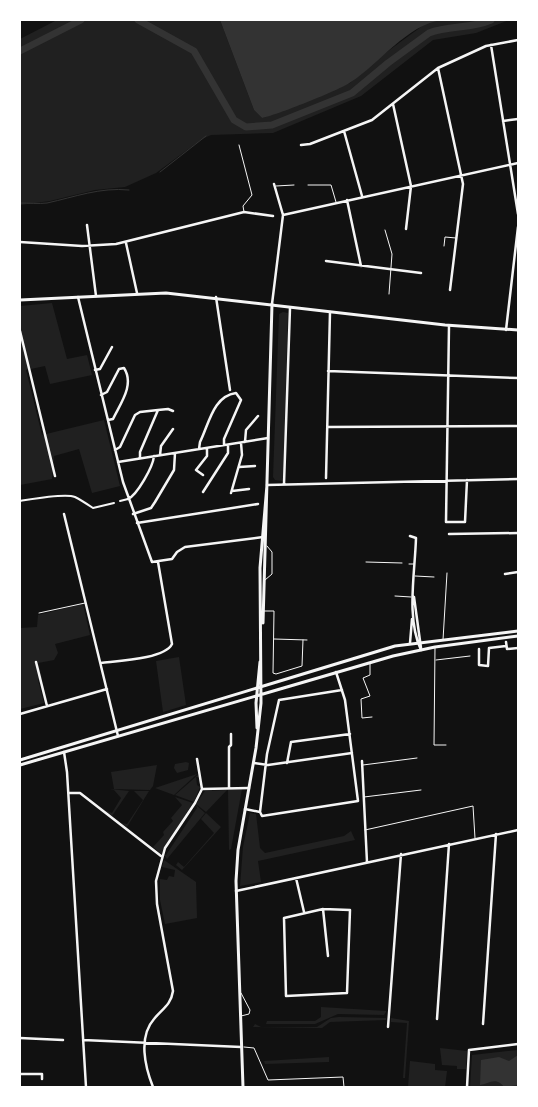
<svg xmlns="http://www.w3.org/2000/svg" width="538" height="1107" font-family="Inter,sans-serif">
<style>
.green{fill:#202020}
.water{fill:#333}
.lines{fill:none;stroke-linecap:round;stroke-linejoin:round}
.stream{stroke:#333;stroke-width:1}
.river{stroke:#333;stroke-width:7}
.service{stroke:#f5f5f5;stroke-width:1}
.pedestrian{stroke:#f5f5f5;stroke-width:2}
.minor{stroke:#f5f5f5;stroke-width:2.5}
.tertiary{stroke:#f5f5f5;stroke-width:3}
</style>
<rect width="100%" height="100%" fill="#111"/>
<path class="green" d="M57 20H220L254 110 262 118 350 83 380 57 429 21 509 20 476 33 433 40 361 96 273 133 211 135 202 139 156 173 125 187 95 190 50 201 20 205V39Z
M52 303 67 359 87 355 92 375 50 384 45 366 26 370 42 435 104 420 120 486 92 493 79 449 54 456 52 479 20 485V306Z
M283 312 288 313 283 481 275 480 273 477 279 314Z
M83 604 90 635 55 644 58 653 54 660 38 663 42 678 38 680 44 703 20 709V628L37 627 38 615Z
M179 657 186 705 163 712 156 661Z
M186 762 189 763 188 770 177 773 174 768 175 764Z
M157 765 153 786 150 790 114 789 111 772Z
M197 774 174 795 155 788Z
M198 775 199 777H196L197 785 200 787 194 802 175 795Z
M110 789 129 791 112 816 104 810 112 813 121 798 114 790Z
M242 789 231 849 229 850 228 790Z
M227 790 206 812 196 804 205 791Z
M130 791H149L127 827 121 823 127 824 143 800 134 791Z
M175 797 193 803 161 854 153 847 164 835 163 832 173 821 171 818 182 805Z
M196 805 205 813 167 859 164 855H166L197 808Z
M206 813 221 827 182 870 176 865 178 862 184 867 214 833 201 819Z
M250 813 256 814 260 848 265 853 344 836 351 831 355 840 258 861 261 882 240 886 243 847Z
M164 860 196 882 197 918 165 924 160 900V879L167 880 169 876 174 877 175 870 162 867Z
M321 1007 386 1011V1012L384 1015 338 1014 315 1024H266L267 1021H315L321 1017Z
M339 1017 386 1018V1020L330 1022 322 1028 253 1027 255 1024 261 1027H317L331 1018Z
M391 1018 409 1021 405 1078H403L407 1023 391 1022Z
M440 1048 467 1051 466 1069H457V1066L442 1065Z
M518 1050V1087H470L472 1055Z
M329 1057V1062L265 1064 264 1061Z
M410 1061 435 1064V1070L447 1071 445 1087H408Z"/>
<path class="water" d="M220 20H442C408 24 379 64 351 82 340 90 274 116 262 118L254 110Z
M518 1055V1085L504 1087C496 1076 488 1084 480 1085L481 1060 499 1057 509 1061Z"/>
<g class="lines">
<path class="stream" d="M160 172 206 136
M20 203C29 203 39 204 47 203 75 197 100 187 129 190"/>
<path class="river" d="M138 20 194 51 234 120 246 127 272 125 352 93 388 63 429 33C449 25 471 29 491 20
M20 51 81 20"/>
<path class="service" d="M239 145 252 195 243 206 244 212
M308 185H331L336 202
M276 186 294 185
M385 230 392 254 389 294
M444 246 445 237 456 238
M366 562 402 563
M409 564H414
M415 576 434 577
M265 580 272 574V552L267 546
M395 596 411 597
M264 611H274L273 673 276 674 302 666 303 640
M39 613 85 603
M274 639 307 640
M443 640 447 573
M435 647 434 745H446
M436 660 470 656
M370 663V675L363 678 370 696 361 699 362 718 372 717
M363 765 417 758
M364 797 421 790
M365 830 473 806 475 838
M241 1016 249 1014 250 1010 241 993
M244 1047 254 1048 268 1080 343 1077 344 1087"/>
<path class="pedestrian" d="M20 501C33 499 65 493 75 497 81 500 87 504 93 508L114 503
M120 501 128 499"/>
<path class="minor" d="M491 45 518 214
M438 68 463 184 450 290
M393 104 411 186 406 229
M503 121 518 119
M344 131 362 196
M301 145 310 144 372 120 438 68 486 46 518 40
M347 200 361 266
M283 215 518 163
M87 225 96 296
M20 242 82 246 116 244 244 212 273 216
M126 243 137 293
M326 261 421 273
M78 297 123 482 152 562 172 559 177 552 185 547 263 537
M216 297 230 390
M272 304 283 215 274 184
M449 326 446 522H465L467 480
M506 330 518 227
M20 331 55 476
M95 370 100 369 112 347
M328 371 518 378
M101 395 107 392 119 369 124 368C135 385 120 404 113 419L108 420
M158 410 168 409 173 411
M328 427 518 426
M245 442 246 430 258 416
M199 449 200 442C209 424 213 396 236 393L241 400 224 439V445
M115 450 120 447 135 415 140 412 158 410 140 452V458
M160 455 161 446 173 429
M118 462 268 438
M239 467 255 466
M203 475 196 470 207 456V448
M326 478 330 312
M284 484 290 308
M267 485 518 479
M232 491 249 489
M203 492 228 453V445
M231 493 242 455 241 443
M128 499C137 495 153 467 154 456
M64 514 118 736
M133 514 151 508 155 502 174 470 175 453
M137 523 258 504
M449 534 518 533
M410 536 416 538C415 573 406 618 421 650
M505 574 518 572
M414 597 421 648
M506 642 507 649 518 648
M410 643 412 619
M479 649V665L488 666 489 648 506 646
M36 662 47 706
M101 663C117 661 165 659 172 644L158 562
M20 714 107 689
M64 752 67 772 86 1087
M362 761 367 862
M254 763 268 765 352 753
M287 763 291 742 350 734
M229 788V747L231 745V734
M202 789 249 788
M69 793H80L161 856
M245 809 260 812 262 816 358 801 345 700 336 672
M260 812 267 754 279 700 342 690
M296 878 304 912
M236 891 518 830
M323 909 350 910 347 993 286 996 284 918Z
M323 909 328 956
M437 1019 449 844
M483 1024 496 834
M388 1027 401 854
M20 1038 63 1040
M83 1040 241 1047
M20 1074H42V1079
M153 1087C145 1067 138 1037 154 1019 162 1009 171 1005 173 991L157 904 156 881 165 848 195 803 202 789 197 759
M467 1087 469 1050 518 1044"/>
<path class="tertiary" d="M20 300 166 293 445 325 518 330
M263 623 272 304
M257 728 256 703 260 662
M20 760 395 646 518 631
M20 765 393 656 435 647 518 636
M243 1087 236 881 238 850 256 748 261 703 260 568 267 485"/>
</g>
<rect width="538" height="1107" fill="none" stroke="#ffffff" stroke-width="42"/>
</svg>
